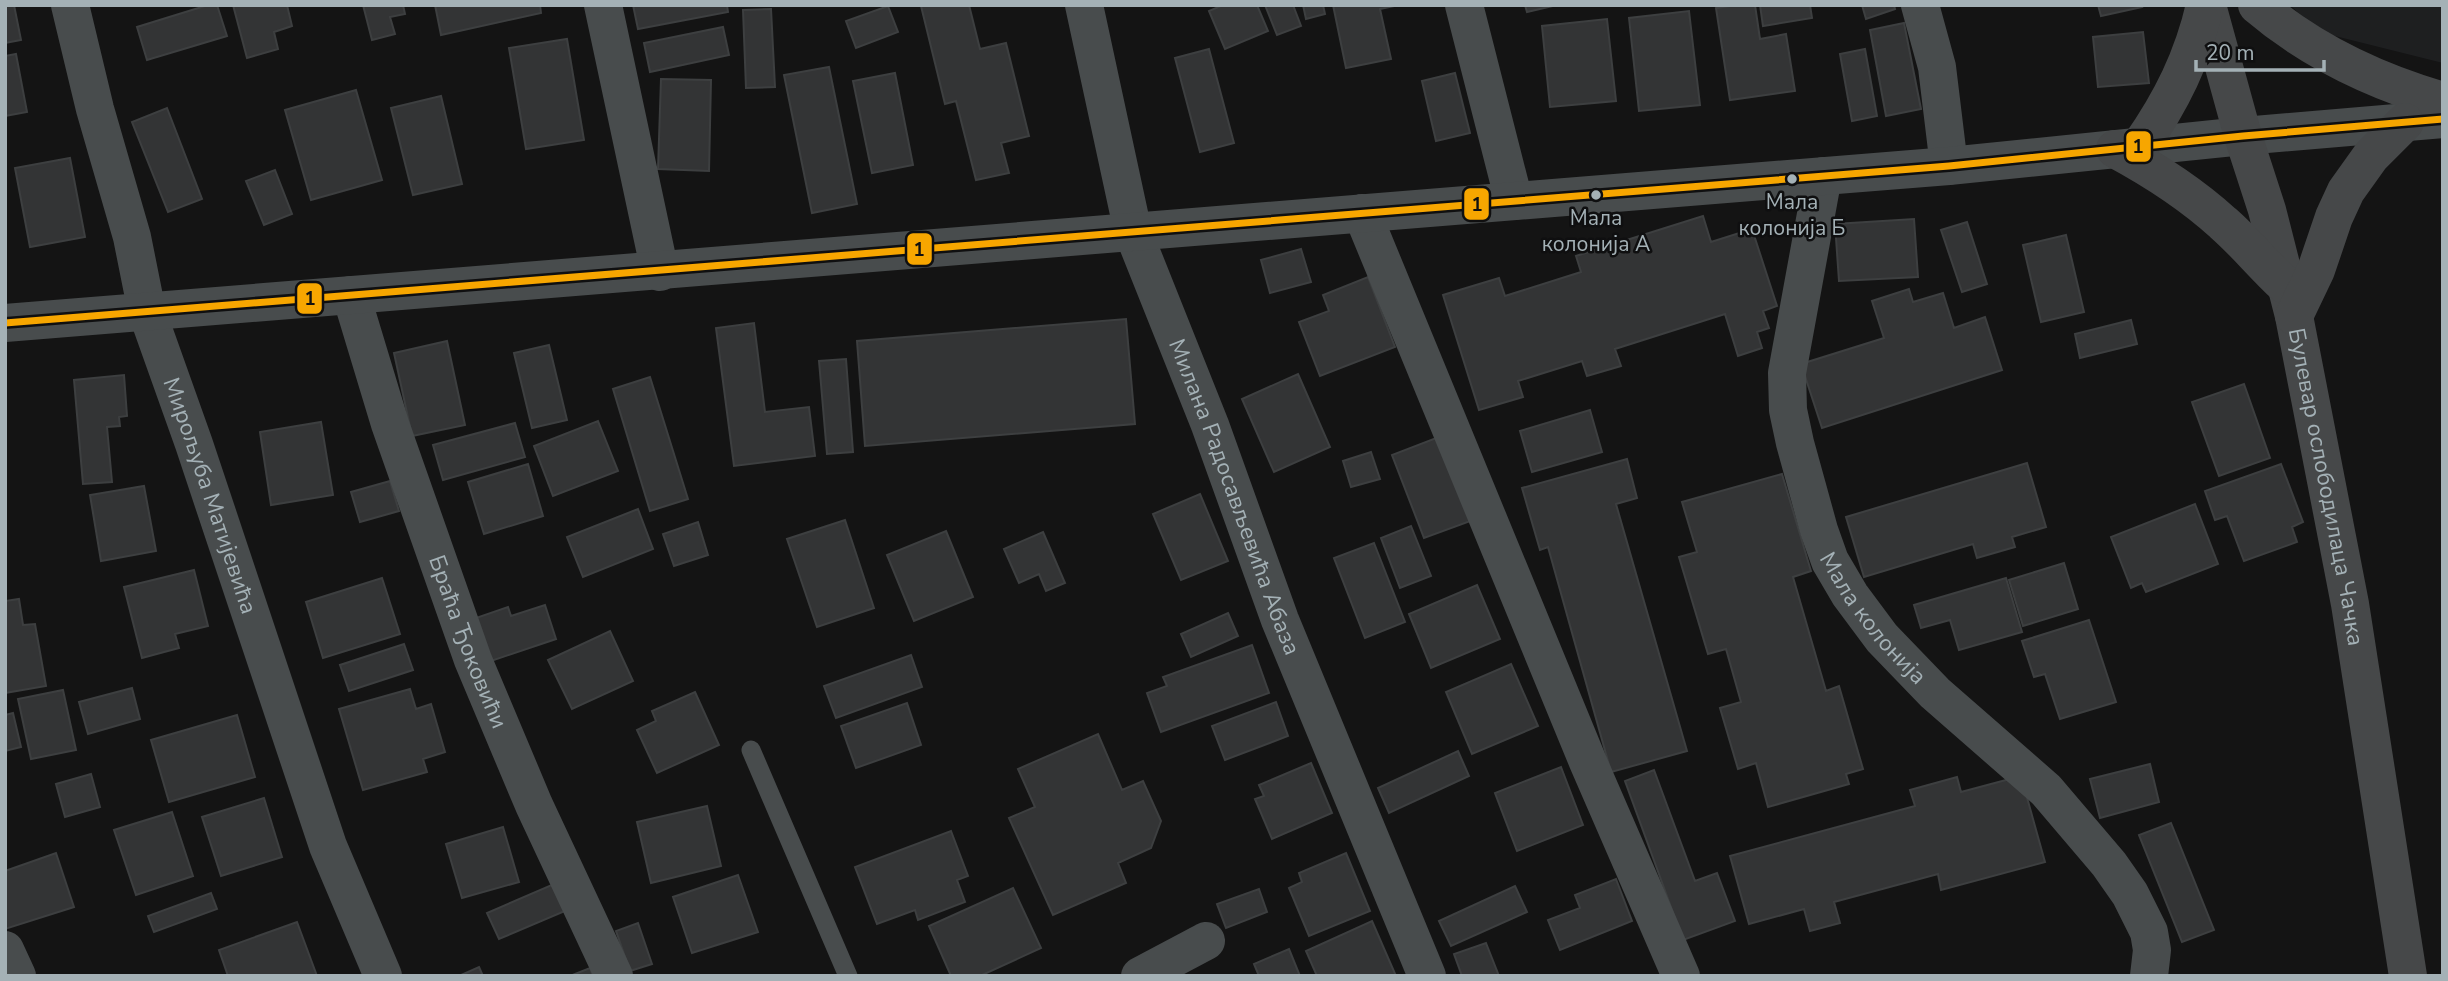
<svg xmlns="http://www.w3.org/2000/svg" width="2448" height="981" font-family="'Nunito Sans',sans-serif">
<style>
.built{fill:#1e1f20}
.building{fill:#333435;stroke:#3d3f40;stroke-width:2}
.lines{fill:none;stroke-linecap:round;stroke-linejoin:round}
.service{stroke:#484c4d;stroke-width:19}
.minor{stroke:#484c4d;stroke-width:38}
.tertiary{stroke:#484c4d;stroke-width:38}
.primary{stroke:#464849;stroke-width:38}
.bus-1-casing{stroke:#0f0f10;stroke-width:12}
.bus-1{stroke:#f7a600;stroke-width:7}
.bus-dot{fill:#a4b1b6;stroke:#0f0f10;stroke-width:2.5}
.labels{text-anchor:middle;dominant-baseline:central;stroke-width:5;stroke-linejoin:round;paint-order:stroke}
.bus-label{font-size:21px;fill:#a4b1b6;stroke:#0f0f10}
.street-label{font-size:23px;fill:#a4b1b6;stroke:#0f0f10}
.line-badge{stroke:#0f0f10;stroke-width:2.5}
.pale-badge-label{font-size:19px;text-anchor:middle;font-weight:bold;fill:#111}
</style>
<rect width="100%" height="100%" fill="#141414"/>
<path class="built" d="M2290 5H2443V63L2319 32Z"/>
<path class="building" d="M5 5H14L21 40 5 43Z
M208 5H217L227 36 147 60 137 27Z
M233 5H287L292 26 274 32 278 49 247 58Z
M363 5H403L405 14 390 17 395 34 372 40Z
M435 5H540L541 13 441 35Z
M633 5H727L728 12 638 29Z
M969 5 980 49 1006 43 1029 136 1001 143 1009 173 976 180 956 101 945 104 921 6Z
M1223 5H1257L1268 31 1225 49 1209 11Z
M1265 5H1293L1301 26 1277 35Z
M1303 5H1323L1325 14 1306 19Z
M1333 5H1399L1380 9 1391 59 1346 68Z
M1525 5H1557L1527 12Z
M1737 5H1755L1760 39 1786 34 1795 91 1730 100 1716 8Z
M1760 5H1810L1812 18 1763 26Z
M1862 5H1894L1895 9 1866 19Z
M2098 5H2141L2142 7 2101 16Z
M888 6 898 32 856 48 846 21Z
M771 9 775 87 746 88 743 10Z
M1689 11 1700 105 1639 111 1629 18Z
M1607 19 1616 101 1550 107 1542 26Z
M1904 23 1921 109 1886 116 1870 30Z
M723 27 729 55 650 72 644 43Z
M2143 32 2149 83 2098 87 2093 37Z
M567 39 584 140 526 149 509 48Z
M1209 49 1234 143 1200 152 1175 58Z
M1865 49 1877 116 1852 121 1840 54Z
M16 54 27 112 5 116V56Z
M829 67 857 204 812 213 784 75Z
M895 73 913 165 872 173 853 81Z
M1455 73 1470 133 1436 141 1422 81Z
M661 79 711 80 709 171 658 169Z
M356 90 382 180 311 200 285 110Z
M441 96 462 184 413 195 391 108Z
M167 108 202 199 168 212 132 122Z
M70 158 85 237 30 247 15 168Z
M275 170 292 214 264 225 246 181Z
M1703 216 1711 242 1752 229 1777 306 1763 311 1769 328 1757 332 1762 348 1738 356 1725 314 1615 349 1621 366 1587 376 1582 361 1518 381 1523 397 1479 410 1443 295 1499 278 1505 296 1581 272 1576 256Z
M1914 219 1918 277 1839 281 1835 224Z
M1967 222 1987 284 1962 292 1941 230Z
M2066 235 2084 312 2041 322 2023 245Z
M1301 249 1311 282 1270 293 1261 260Z
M1368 277 1395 347 1320 376 1299 322 1329 311 1323 295Z
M1909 289 1913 302 1943 293 1954 328 1985 317 2002 370 1822 428 1801 364 1884 338 1872 301Z
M1126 319 1135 424 865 446 857 341Z
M2131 320 2137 344 2080 358 2075 334Z
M754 323 765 412 809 407 815 456 734 466 716 328Z
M447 341 465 425 412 436 394 353Z
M549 345 567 420 532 428 514 353Z
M846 359 853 452 827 454 819 361Z
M1298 374 1330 447 1274 472 1242 399Z
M124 375 127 416 119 417 120 426 107 427 112 482 83 484 74 380Z
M650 377 688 499 650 511 613 389Z
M2244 384 2270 458 2219 476 2192 402Z
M1590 410 1602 452 1532 472 1520 431Z
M598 421 618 471 553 496 534 446Z
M321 422 333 495 271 505 260 432Z
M515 423 525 457 443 480 433 445Z
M1444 435 1476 519 1424 538 1392 455Z
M1371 452 1380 479 1351 487 1343 461Z
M1627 459 1637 498 1616 504 1687 751 1611 772 1548 547 1540 550 1522 488Z
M2027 463 2046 527 2012 537 2015 547 1977 558 1973 544 1864 577 1846 517Z
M528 464 543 516 484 534 468 482Z
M2281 464 2303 522 2292 527 2297 542 2244 561 2227 516 2215 520 2205 491Z
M1782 474 1811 571 1793 577 1826 691 1839 686 1863 769 1846 774 1849 784 1768 807 1756 763 1738 769 1720 708 1741 702 1726 649 1708 654 1679 557 1697 552 1682 502Z
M390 481 399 511 360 522 351 492Z
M144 486 156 551 101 561 90 495Z
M1200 494 1228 561 1181 580 1153 514Z
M2195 504 2218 564 2146 592 2142 583 2131 588 2111 537Z
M638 509 653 549 583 577 567 537Z
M845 520 874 608 817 627 787 539Z
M698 522 708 555 674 566 663 534Z
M1411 526 1431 576 1400 588 1381 538Z
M946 531 973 597 914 621 887 555Z
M1043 532 1065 583 1046 591 1039 574 1019 583 1004 549Z
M1374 543 1405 622 1365 638 1334 558Z
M2064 563 2078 609 2023 626 2009 580Z
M194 570 208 626 175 634 179 648 142 658 124 587Z
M382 578 400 634 323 658 306 602Z
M2006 578 2022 632 1959 650 1950 620 1921 628 1914 605Z
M1477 585 1500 639 1431 668 1409 614Z
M19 599 23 625 35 624 46 686 5 693V601Z
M545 605 556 639 485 663 470 620 508 607 511 616Z
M1228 613 1238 636 1191 657 1181 634Z
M2089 620 2116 702 2060 719 2045 674 2034 677 2022 641Z
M610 631 633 681 572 709 548 660Z
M404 644 413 670 349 691 340 665Z
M1252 645 1269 693 1161 732 1147 693 1167 686 1163 677Z
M911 655 922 687 836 718 824 686Z
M1511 664 1538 726 1472 754 1446 692Z
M132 688 140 719 88 734 79 702Z
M410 689 416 709 431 704 445 752 423 759 427 772 363 790 339 709Z
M63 690 76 750 31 759 18 699Z
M695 692 719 745 657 773 637 730 656 721 652 711Z
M1276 702 1288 736 1225 760 1212 726Z
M907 703 921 745 856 768 841 726Z
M13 713 21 747 5 751V715Z
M237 715 255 777 169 802 151 740Z
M1098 734 1122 790 1143 781 1161 821 1151 848 1118 863 1126 883 1053 915 1009 818 1035 807 1018 769Z
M1458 751 1469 776 1389 813 1378 788Z
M1311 763 1332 813 1272 839 1255 799 1264 796 1259 785Z
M2150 764 2159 802 2100 818 2090 779Z
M1561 767 1583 825 1517 851 1495 793Z
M1654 770 1695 881 1717 873 1735 921 1683 940 1625 781Z
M91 774 100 807 65 817 56 784Z
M2021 776 2045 862 1941 890 1938 874 1834 902 1840 923 1810 931 1804 909 1749 924 1730 856 1915 806 1910 790 1957 777 1961 792Z
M264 798 282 857 221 876 202 817Z
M707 806 721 866 651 883 637 822Z
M172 812 193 876 136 895 114 830Z
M2171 823 2214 930 2182 942 2139 835Z
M503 827 519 882 462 898 446 844Z
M951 831 968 876 957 880 965 902 918 920 915 910 877 924 855 867Z
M56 853 74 907 5 929V871Z
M1346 853 1370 911 1309 936 1289 888 1302 882 1299 873Z
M738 875 758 932 692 953 673 897Z
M1616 879 1632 921 1560 950 1548 920 1580 908 1575 895Z
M554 884 565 911 499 939 487 913Z
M1515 886 1527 912 1451 946 1439 921Z
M1013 888 1041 948 980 976H951L929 926Z
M1259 889 1267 912 1226 928 1217 904Z
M211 893 217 909 154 932 148 916Z
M1372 921 1396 976H1317L1306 951Z
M297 922 317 976H228L219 950Z
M638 923 652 964 630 971 616 931Z
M1486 943 1499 976H1462L1454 954Z
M1289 949 1300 976H1259L1254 964Z
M479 967 483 976H459Z
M590 968 593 976H570Z"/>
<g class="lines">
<path class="service" d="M751 750 848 976"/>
<g class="minor">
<path id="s1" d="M70 5 95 109 132 237 147 312 194 444 328 846 383 976"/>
<path d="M603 5 660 272"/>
<path id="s2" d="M1084 5 1133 232 1210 425 1280 620 1427 976"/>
<path d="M1464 5 1514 201"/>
<path d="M1920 5 1937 67 1949 166"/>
<path d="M2243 136 2443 119"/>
<path id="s3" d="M1823 176 1787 373 1788 410 1795 443 1819 530 1830 561 1850 595 1882 638 1935 693 2046 790 2109 864 2130 894 2149 932 2152 950 2149 976"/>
<path d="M1362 213 1588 762 1681 976"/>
<path id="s4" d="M351 295 390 424 473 660 534 805 614 976"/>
<path d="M5 950 17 976"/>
<path d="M1140 976 1206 941"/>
</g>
<path class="tertiary" d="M5 323 1949 166 2243 136"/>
<g class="primary">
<path id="s5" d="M2207 5 2243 136 2267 210 2294 316 2350 604 2408 976"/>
<path d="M2257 5C2312 52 2374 81 2443 101"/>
<path d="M2140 146C2171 102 2193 58 2205 5"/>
<path d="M2115 149C2154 170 2190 193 2223 223 2245 242 2263 265 2285 285"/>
<path d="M2294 316 2316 270 2334 217 2346 191 2371 156 2405 122"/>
</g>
<g class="bus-1-casing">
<path id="bus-1" d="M5 323 1949 166 2243 136 2443 119"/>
</g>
<use href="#bus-1" class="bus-1"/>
</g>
<g class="bus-dot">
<circle cx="1792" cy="179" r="6"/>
<circle cx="1596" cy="195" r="6"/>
</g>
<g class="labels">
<g class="bus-label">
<text x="1792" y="202">Мала<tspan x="1792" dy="26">колонија Б</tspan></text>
<text x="1596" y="218">Мала<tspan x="1596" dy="26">колонија А</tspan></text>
</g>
<g class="street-label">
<text stroke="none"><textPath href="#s5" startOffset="497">Булевар ослободилаца Чачка</textPath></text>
<text stroke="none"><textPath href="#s1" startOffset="511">Мирољуба Матијевића</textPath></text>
<text stroke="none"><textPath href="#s2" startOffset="516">Милана Радосављевића Абаза</textPath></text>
<text stroke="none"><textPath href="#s3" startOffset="466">Мала колонија</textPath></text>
<text stroke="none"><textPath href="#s4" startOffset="366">Браћа Ђоковићи</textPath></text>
</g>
</g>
<g class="line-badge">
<rect x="2125" y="130" width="27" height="33" rx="7" fill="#f7a600"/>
<rect x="1463" y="187" width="27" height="34" rx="7" fill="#f7a600"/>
<rect x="906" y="232" width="27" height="34" rx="7" fill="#f7a600"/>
<rect x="296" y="282" width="27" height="33" rx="7" fill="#f7a600"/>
</g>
<g class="pale-badge-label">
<text x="2138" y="153">1</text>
<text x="1477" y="211">1</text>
<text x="919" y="256">1</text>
<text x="310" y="305">1</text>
</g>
<rect width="2448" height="981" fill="none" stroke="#a4b1b6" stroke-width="14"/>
<path d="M2196 60v10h128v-10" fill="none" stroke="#a4b1b6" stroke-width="3.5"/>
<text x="2206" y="60" font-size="21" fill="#a4b1b6" stroke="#0f0f10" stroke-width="5" paint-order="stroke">20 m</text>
</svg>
